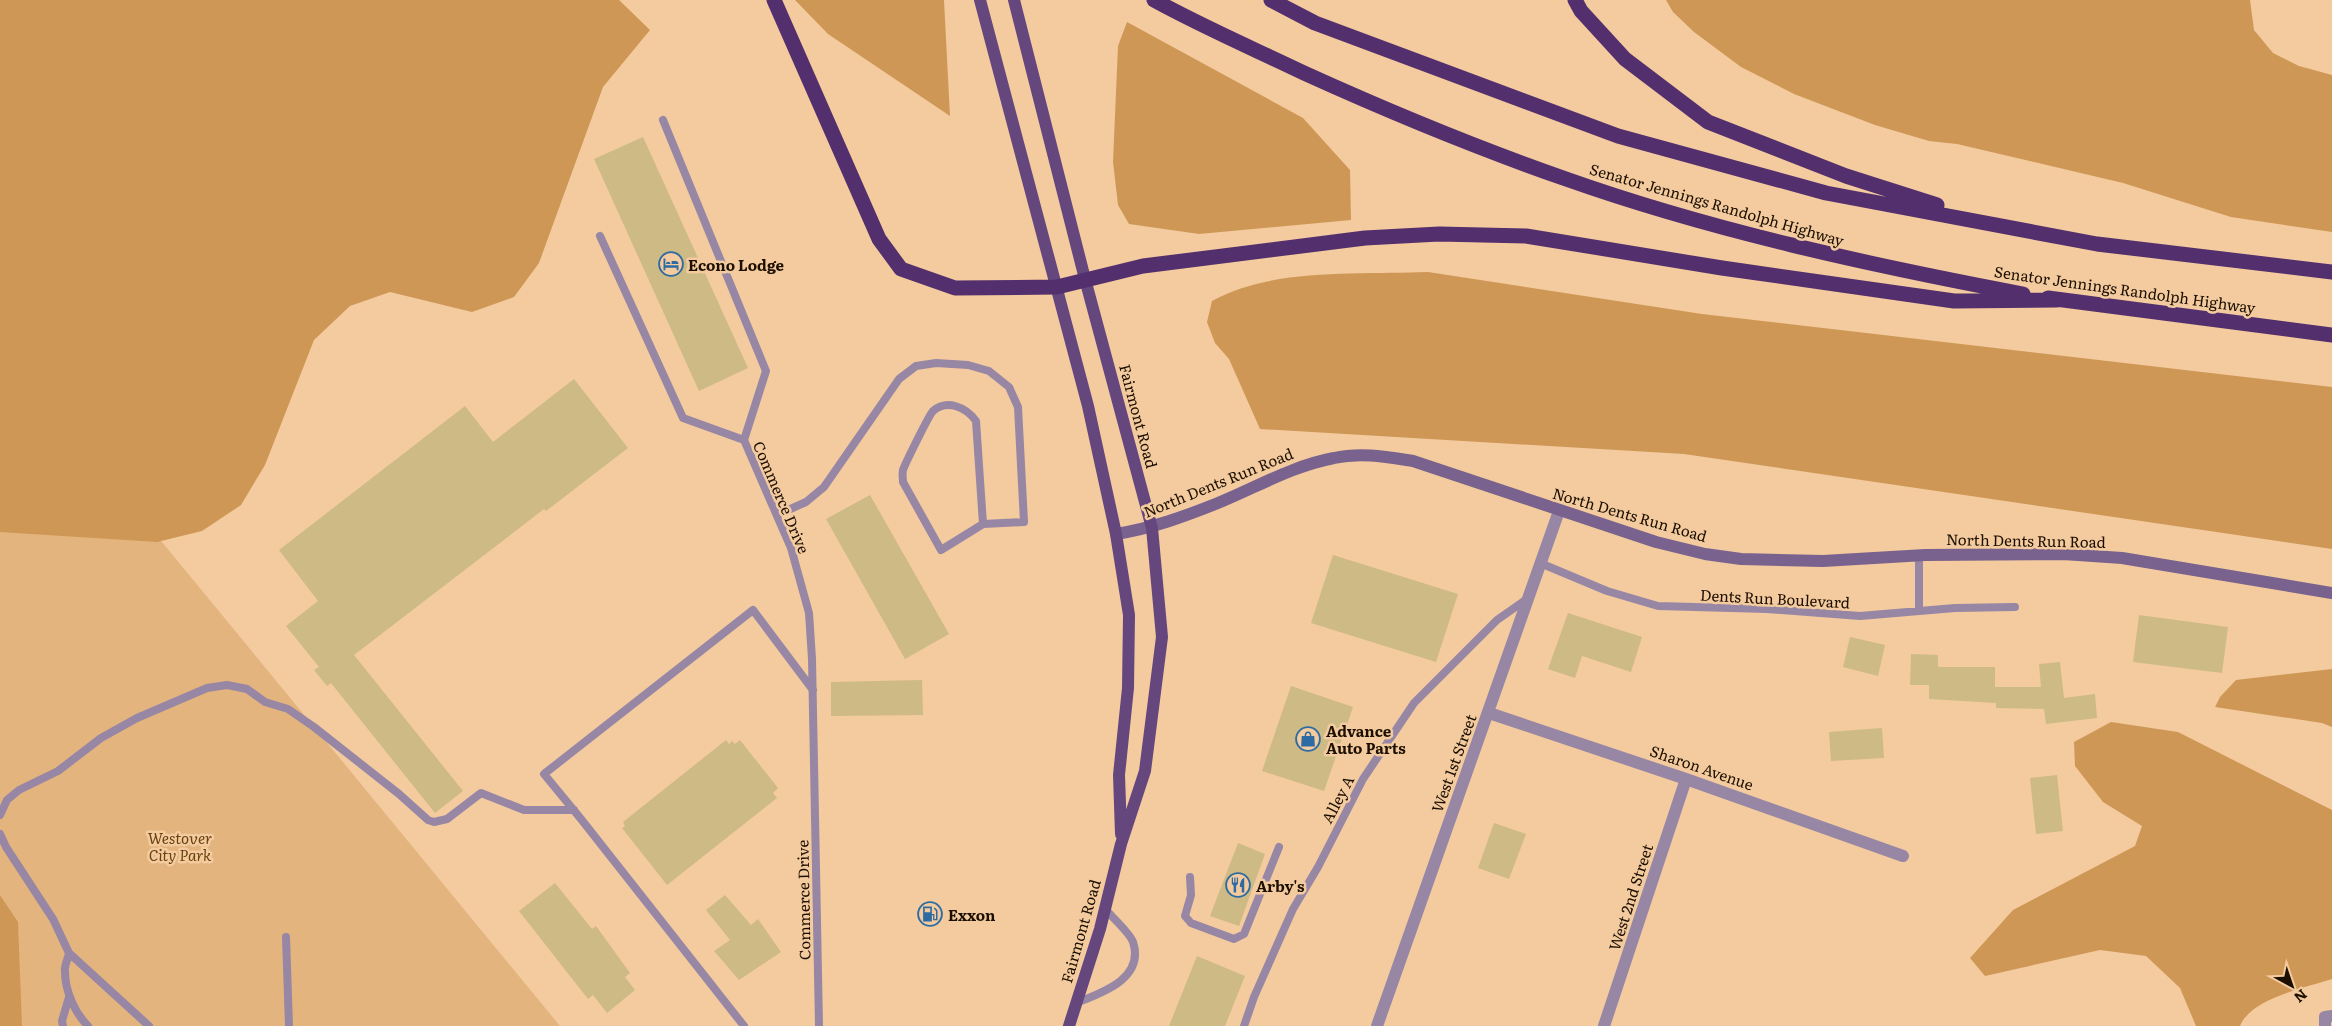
<svg xmlns="http://www.w3.org/2000/svg" width="2332" height="1026" font-family="Literata,serif">
<style>
.green{fill:#e4b47f}
.forest{fill:#cf9755}
.building{fill:#ceba85}
.lines{fill:none;stroke-linecap:round;stroke-linejoin:round}
.lane{stroke:#9787a5;stroke-width:8}
.street{stroke:#9787a5;stroke-width:12}
.secondary{stroke:#7a628e;stroke-width:12}
.primary{stroke:#65477d;stroke-width:12}
.highway{stroke:#532f6d;stroke-width:15}
.labels{text-anchor:middle;dominant-baseline:central;stroke-width:5;stroke-linejoin:round;paint-order:stroke}
.street-label{font-size:15px;fill:#1c0f01;stroke:#f3cb9f}
.poi-label{font-size:15px;font-weight:bold;fill:#1c0f01;stroke:#f3cb9f;text-anchor:start}
.park-label{font-size:15px;font-style:italic;fill:#68420e;stroke:#f3cb9f}
</style>
<rect width="100%" height="100%" fill="#f3cb9f"/>
<path class="green" d="M0 345 560 1026H0Z"/>
<path class="forest" d="M0 0H619L650 30 603 87 539 263 514 297 472 312 390 292 350 306 314 340 265 465 241 505 202 531 157 542 0 532Z
M795 0H944L950 116 828 34Z
M1666 0H2250L2254 30 2273 53 2299 66 2332 75V232L2231 217 2123 183 1957 144 1929 141 1875 125 1794 94 1741 67 1694 32 1673 12Z
M1127 22 1303 118 1350 170 1351 220 1199 234 1129 224 1118 205 1113 162 1118 46Z
M1428 272 1702 314 2332 387V549L1684 454 1260 429 1229 359 1215 343 1207 322 1212 301C1273 267 1360 275 1428 272Z
M2332 669V727L2322 723 2215 707 2220 697 2236 680Z
M2111 722 2178 732 2332 810V979C2305 988 2251 998 2240 1026H2196L2180 988 2146 956 2100 950 1985 976 1970 958 2013 910 2135 846 2142 826 2103 802 2075 766 2074 742Z
M0 895 18 922 22 1026H0Z"/>
<path class="building" d="M643 137 748 368 699 391 594 159Z
M574 379 628 448 546 511 544 509 354 655 463 791 435 813 331 683 327 686 314 670 319 667 286 626 318 601 279 550 465 406 493 442Z
M870 495 949 634 905 659 826 519Z
M1333 555 1458 594 1436 662 1311 623Z
M1568 613 1642 637 1631 672 1582 656 1575 678 1548 669Z
M2139 615 2228 627 2222 673 2133 662Z
M1850 637 1885 645 1878 676 1843 667Z
M1911 654 1938 655V667H1995V687H2041L2039 664 2060 662 2064 698 2095 694 2097 718 2046 724 2044 709 1996 708V703L1929 699V685H1910Z
M922 680 923 715 831 716V682Z
M1291 686 1353 707 1324 791 1262 771Z
M1882 728 1884 758 1831 761 1829 732Z
M726 740 729 744 732 741 735 744 740 740 778 788 773 793 777 798 667 885 622 828 625 826 623 822Z
M2057 775 2063 831 2036 834 2030 778Z
M1494 823 1526 834 1509 879 1478 868Z
M1238 843 1265 854 1239 926 1210 916Z
M555 883 592 929 596 926 630 973 625 977 635 990 607 1013 593 995 588 999 519 911Z
M725 895 751 925 758 919 781 952 739 980 714 951 730 940 706 910Z
M1197 956 1245 976 1225 1026H1169Z"/>
<g class="lines">
<path class="lane" d="M663 120 766 371 744 440 791 548 809 613 812 659 819 1026
M600 236 683 418 744 440
M777 515 806 502 824 487 899 379 916 366 936 363 968 365 989 371 1009 387 1018 407 1024 522 983 524 976 421C966 407 947 399 933 411 929 415 905 464 903 470 902 474 903 479 903 482L941 550 983 524
M1540 563 1607 591 1658 606 1767 609 1860 616 1955 608 2015 607
M1919 611V556
M0 815 7 800 19 790 58 771 101 738 137 718 207 688 227 685 247 689 265 702 288 709 314 727 399 794 428 820 434 822 447 819 481 793 524 810H574
M0 834 6 847 53 919 69 953C68 959 64 966 65 972 65 991 75 1013 88 1026
M1190 877 1191 895 1185 916 1191 923 1234 939 1244 934 1279 847
M286 937 289 1026
M69 953 149 1026
M1076 1003C1101 993 1145 979 1133 942 1130 933 1112 917 1105 909
M63 1026 62 1021 69 997
M744 1026 581 819 544 774 753 610 813 690
M1244 1026 1254 997 1293 909 1318 867 1363 779 1414 703 1497 620 1527 599"/>
<path class="street" d="M1489 713 1686 779 1903 856
M1377 1026 1559 511
M1604 1026 1686 779
M2325 1026V1017L2332 1016"/>
<path class="secondary" d="M1116 534C1153 528 1183 517 1218 503 1257 487 1292 466 1334 458 1361 452 1387 457 1413 461L1656 542 1705 554 1741 559 1823 561 1925 555 2063 554 2122 558 2332 593"/>
<path class="primary" d="M980 0 1088 406 1116 534 1129 615 1128 688 1119 775 1121 834
M1014 0 1085 279 1152 528 1162 637 1145 771 1121 844 1100 929 1069 1026"/>
<path class="highway" d="M774 0 879 239 901 269 955 288 1057 287 1143 266 1365 238 1439 234 1526 236 1722 268 1954 301 2057 300
M1154 0C1203 27 1254 49 1304 73 1390 112 1477 148 1566 179 1713 231 1870 265 2023 294
M1271 0 1315 23 1618 136 1826 193 2097 244 2332 272
M1575 0 1581 11 1625 59 1708 122 1846 176 1937 205
M2048 298 2332 335"/>
</g>
<defs>
<g id="hotel-ring" transform="scale(1.25)"><circle r="9.5" fill="#f3cb9f" stroke="#2e6ba2" stroke-width="1.5"/><path d="M-6-4.5h1.5V1H6V5H4.5V3h-9V5H-6ZM-4 0a1.8 1.8 0 1 1 3.6 0ZM.5 0V-2.5h3Q6-2.5 6 0Z" fill="#2e6ba2"/></g>
<g id="shop-ring" transform="scale(1.25)"><circle r="9.5" fill="#f3cb9f" stroke="#2e6ba2" stroke-width="1.5"/><path d="M-5-2.5h2.3a2.7 3.5 0 0 1 5.4 0H5L5.5 6h-11ZM-1.5-2.5h3a1.5 2.3 0 0 0-3 0Z" fill="#2e6ba2"/></g>
<g id="restaurant-ring" transform="scale(1.25)"><circle r="9.5" fill="#f3cb9f" stroke="#2e6ba2" stroke-width="1.5"/><path d="M-5-6h1v4h1v-4h1v4h1v-4h1v5L-1.5 .5V6h-2V.5L-5-1ZM5-6V6H3V1.5H1.5Q1.5-4 5-6Z" fill="#2e6ba2"/></g>
<g id="fuel-ring" transform="scale(1.25)"><circle r="9.5" fill="#f3cb9f" stroke="#2e6ba2" stroke-width="1.5"/><path d="M-5.5-6h7V0h2V4h1.3V-2.5L3-4.5l.8-.8L6-3V5H2.5V1h-1V6h-7ZM-4.2-4.7v3.2H.2V-4.7Z" fill="#2e6ba2"/></g>
</defs>
<g fill-rule="evenodd">
<use href="#hotel-ring" x="671" y="264"/>
<use href="#shop-ring" x="1308" y="739"/>
<use href="#restaurant-ring" x="1238" y="885"/>
<use href="#fuel-ring" x="930" y="914"/>
</g>
<g class="labels">
<g class="street-label">
<text transform="translate(1717 204) rotate(16)">Senator Jennings Randolph Highway</text>
<text transform="translate(2125 289) rotate(8)">Senator Jennings Randolph Highway</text>
<text transform="translate(1139 416) rotate(75)">Fairmont Road</text>
<text transform="translate(1218 482) rotate(-22)">North Dents Run Road</text>
<text transform="translate(782 497) rotate(67)">Commerce Drive</text>
<text transform="translate(1630 514) rotate(16)">North Dents Run Road</text>
<text transform="translate(2026 540) rotate(1)">North Dents Run Road</text>
<text transform="translate(1775 598) rotate(3)">Dents Run Boulevard</text>
<text transform="translate(1453 763) rotate(-70)">West 1st Street</text>
<text transform="translate(1702 767) rotate(19)">Sharon Avenue</text>
<text transform="translate(1337 799) rotate(-62)">Alley A</text>
<text transform="translate(1630 897) rotate(-72)">West 2nd Street</text>
<text transform="translate(803 900) rotate(-91)">Commerce Drive</text>
<text transform="translate(1080 931) rotate(-74)">Fairmont Road</text>
</g>
<g class="poi-label">
<text x="688" y="264">Econo Lodge</text>
<text x="1326" y="730">Advance<tspan x="1326" dy="17">Auto Parts</tspan></text>
<text x="1256" y="885">Arby's</text>
<text x="948" y="914">Exxon</text>
</g>
<g class="park-label">
<text x="180" y="837">Westover<tspan x="180" dy="17">City Park</tspan></text>
</g>
</g>
<g transform="translate(2292 986) rotate(140)" stroke="#f3cb9f" stroke-width="4" paint-order="stroke">
<path d="M0-4L9 19L0 12L-9 19Z" fill="#1c0f01"/>
<text y="-8" font-size="14" font-weight="bold" text-anchor="middle" fill="#1c0f01">N</text>
</g>
</svg>
